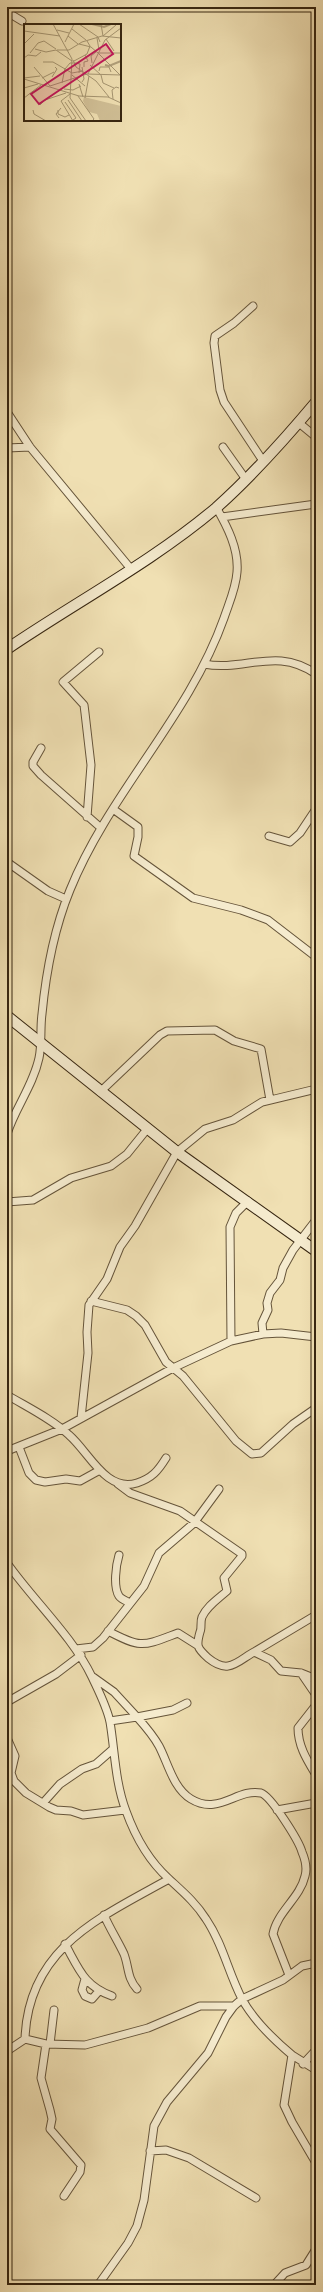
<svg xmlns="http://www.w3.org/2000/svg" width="323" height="2292" font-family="'EB Garamond',serif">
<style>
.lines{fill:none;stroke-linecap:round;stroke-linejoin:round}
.street-casing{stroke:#65543a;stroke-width:9}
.secondary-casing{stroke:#372611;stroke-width:12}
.street{stroke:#f5ebce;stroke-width:7}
.secondary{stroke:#f5ebce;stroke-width:10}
.inset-river{fill:none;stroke:#b1a17c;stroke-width:2}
.inset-road{fill:none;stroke:#a69672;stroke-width:1}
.view{fill:#c2185b;fill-opacity:0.15;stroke:#c2185b;stroke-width:2}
.inset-edge{fill:none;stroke:#372611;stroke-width:2}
</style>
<rect width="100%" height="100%" fill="#f0e0b3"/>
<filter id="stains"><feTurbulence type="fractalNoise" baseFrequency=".005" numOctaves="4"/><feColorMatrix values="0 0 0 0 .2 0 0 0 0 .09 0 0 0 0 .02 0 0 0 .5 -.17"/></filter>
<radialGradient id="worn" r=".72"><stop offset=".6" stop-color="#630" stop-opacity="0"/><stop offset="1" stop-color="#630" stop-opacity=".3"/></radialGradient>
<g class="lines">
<g class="street-casing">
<path id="street" d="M7 12 22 21
M253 306 234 323 215 336 214 343 220 390 224 402 263 461
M7 412 30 447 131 569
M299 423 316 437
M223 447 245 478
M7 448 30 447
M222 517 316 504
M204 664C245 672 276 646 316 674
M41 748 33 762V766L41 775 101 828
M113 809 138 827V837L134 856 193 898 241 910 268 920 316 957
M87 817 91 765 85 713 84 705 63 682 99 652
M269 836 290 842 300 833 316 809
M7 862 48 891 66 899
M100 1092 160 1035 167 1031 215 1030 234 1041 261 1049 270 1100
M7 1134C15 1108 33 1086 39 1058 42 1045 40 1028 42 1014 46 972 54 929 70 890 109 793 189 717 224 618 229 603 236 588 237 572 239 549 227 526 216 507
M7 1202 33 1200 71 1178 111 1166 127 1154 148 1128
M91 1301 127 1310 136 1316 145 1325 166 1362 183 1376 236 1441 252 1454 261 1453 293 1424 316 1408
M263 1334 262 1323 268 1310 267 1303 270 1293 280 1280 283 1268 293 1250 316 1220
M231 1341 230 1227 236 1213 248 1201
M7 1395C27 1407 52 1419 69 1435 89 1452 106 1493 137 1483 152 1478 158 1471 166 1458
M81 1418 88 1353 87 1332 89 1305 107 1279 120 1247 135 1226 177 1152 205 1129 233 1120 262 1102 316 1089
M19 1447 29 1473 36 1480 45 1482 66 1479 80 1481 100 1470
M7 1451 62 1429 173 1368 231 1341 263 1334 281 1333 316 1337
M118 1484 130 1493 180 1511 242 1554V1556L224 1578 227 1591C218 1599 207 1606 202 1617 200 1622 202 1628 200 1632 196 1646 197 1648 208 1658 213 1662 221 1667 228 1666 237 1665 246 1656 254 1652L271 1660 281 1671 301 1673 316 1679
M119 1555C116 1565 113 1587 119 1596 121 1599 126 1601 130 1603
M7 1563C33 1600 73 1637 92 1677 98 1690 107 1707 110 1722 115 1752 115 1782 126 1811 135 1836 149 1861 169 1879 183 1892 196 1903 206 1919 223 1944 228 1972 242 1999 254 2021 273 2039 292 2055L284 2105 292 2122 316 2163
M108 1631C142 1649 143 1646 178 1633L197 1645
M76 1649 93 1647 103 1638 144 1586 159 1553 194 1523 219 1489
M254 1652 316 1615
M301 1673 316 1695V1702
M93 1677 114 1692 137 1717 173 1710 187 1703
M7 1702 56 1674 81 1655
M316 1705 298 1728C298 1746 307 1760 316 1775
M110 1721 137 1717C145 1726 153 1735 159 1746 168 1763 173 1788 191 1799 219 1816 237 1788 261 1793 271 1796 299 1841 302 1852 305 1859 307 1869 305 1876 300 1898 277 1912 273 1934L289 1975
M7 1738 15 1756 11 1773 14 1781 26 1793 49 1807 56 1810 71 1811 83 1815 125 1810
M43 1803 60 1784 82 1769 96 1764 112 1750
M277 1810 316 1803
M104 1915C110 1929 118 1941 124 1954 129 1967 127 1978 137 1989
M65 1944C79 1969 84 1986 112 1996
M85 1979 82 1990 85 1996 92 1999 99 1991
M25 2039C28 1948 99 1918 169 1879
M46 2044 41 2078 50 2110 52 2119 50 2129 81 2165 80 2172 64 2196
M50 2044 54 2010
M7 2051 25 2039 46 2044 85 2045 148 2028 200 2006H234
M292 2055 316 2070
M303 2064 316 2050
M150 2151 166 2150 189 2158 256 2198
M98 2285 128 2243 137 2226 144 2200 154 2126 167 2102 208 2053 226 2017 234 2006 242 1999 283 1980 302 1966 316 1963
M274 2285 285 2273 306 2265 316 2249"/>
</g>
<g class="secondary-casing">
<path id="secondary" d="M7 649C76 602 152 562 216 508 252 476 285 439 316 402
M7 1016 177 1152 316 1251"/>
</g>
<use href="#street" class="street"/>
<use href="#secondary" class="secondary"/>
</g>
<g transform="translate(24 24)">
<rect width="97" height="97" fill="#f0e0b3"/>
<path d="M60 73 97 82V97H76L73 90 65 88 59 77Z" fill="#d1c097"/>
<path class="inset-river" d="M68 0 80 3 87 0M81 41 85 42 97 37"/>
<path class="inset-road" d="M29 0 48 35 46 74 62 97M55 0 74 13 76 18M77 0 79 12M48 5 62 16M33 6 45 9M0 7 36 12M44 12 54 20M79 12 92 1M73 14 75 26M82 15 90 27M41 18 50 0M0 20 10 10M55 20 67 23 74 29H97M11 25 22 28 32 26 48 37M33 26H45L58 18 78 12 97 14M6 29 14 19 20 17 32 25M74 29 96 51M0 34 4 31 12 32 17 28M49 36 52 43 72 57 85 73M50 37 63 30 66 22 63 17M19 38H29L48 49 59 47M68 39 67 32 72 28M66 41 77 51M10 43 26 62M60 43V38L64 37 61 31M41 45 46 39H52L56 40 55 49M75 47 76 43H85L87 48M64 50 81 16 97 4M48 51 61 62M77 51 79 59 90 64M28 53 33 45 31 43M0 54 16 52M18 54 30 48M0 55 55 72 84 73 97 79M58 58 60 55 58 43M38 59 41 44M55 60 59 73M26 62 63 50 97 51M0 64 14 60M40 65 49 66 57 62M46 70 37 77 49 97M54 72 70 95 68 97M0 74 17 61M61 74 65 52M89 75 88 66 92 63 95 64M44 76 58 97M41 78 52 94 49 96M15 79 16 81 21 76 42 69M9 86 10 90 22 97M34 86V90L41 93 45 91M35 94 32 90 37 84"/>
<path class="view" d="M82 20 89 30 15 80 7 70Z"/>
<rect width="97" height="97" class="inset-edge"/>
</g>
<rect width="323" height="2292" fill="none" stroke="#f0e0b3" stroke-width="24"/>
<rect x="8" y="8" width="307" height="2276" fill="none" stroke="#372611" stroke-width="2"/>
<rect x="12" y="12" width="299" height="2268" fill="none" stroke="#372611"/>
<rect width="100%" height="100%" filter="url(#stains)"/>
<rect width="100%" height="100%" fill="url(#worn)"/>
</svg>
